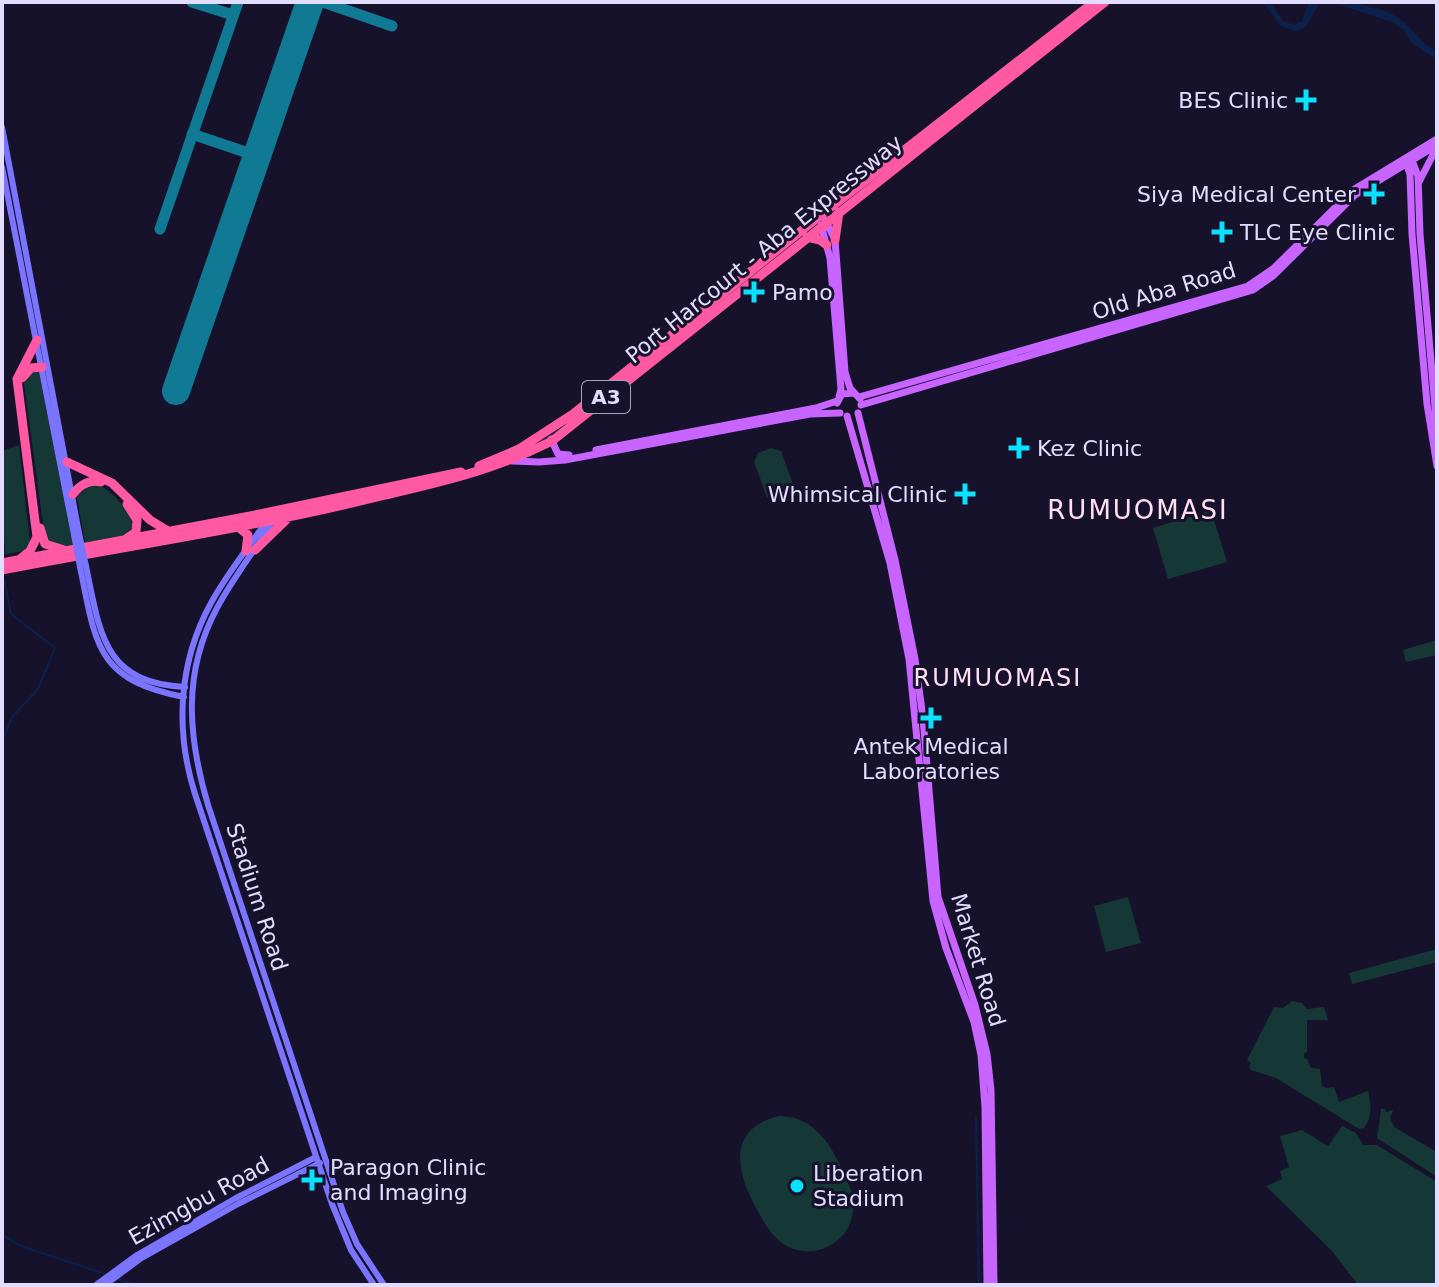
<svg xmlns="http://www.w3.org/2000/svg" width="1439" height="1287" font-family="'DejaVu Sans',sans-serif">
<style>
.green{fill:#153736}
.water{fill:#0b214c}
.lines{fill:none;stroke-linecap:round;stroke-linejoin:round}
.stream{stroke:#0b214c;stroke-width:2}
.taxiway{stroke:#107a95;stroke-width:11}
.runway{stroke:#107a95;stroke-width:28}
.secondary{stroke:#7b74ff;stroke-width:6}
.primary{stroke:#c864ff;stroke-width:7}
.highway{stroke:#ff59a4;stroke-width:9}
.secondary-bridge{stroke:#7b74ff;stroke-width:6}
.poi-dot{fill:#0ae1fe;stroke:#17122c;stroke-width:3}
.labels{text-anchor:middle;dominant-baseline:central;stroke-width:6;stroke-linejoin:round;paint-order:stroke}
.shield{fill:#17122c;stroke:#a5a0c0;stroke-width:2}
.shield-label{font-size:20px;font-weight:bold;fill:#e2ddff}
.poi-label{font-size:22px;fill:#e2ddff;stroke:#17122c;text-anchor:start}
.street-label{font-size:22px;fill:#e2ddff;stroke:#17122c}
.neighbourhood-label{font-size:24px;letter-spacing:2px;fill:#ffdff3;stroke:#17122c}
.quarter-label{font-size:26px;letter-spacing:2px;fill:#ffdff3;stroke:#17122c}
</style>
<rect width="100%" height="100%" fill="#17122c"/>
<path class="green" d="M37 371 39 372 73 546 66 547 45 539 24 383 31 372Z
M19 445 30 542 23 551 2 555V451Z
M771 448 781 451 794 487C791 496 777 501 767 497L754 462 758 453Z
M98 485C114 491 129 511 133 527L123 535 85 543 77 497 85 489Z
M1211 510 1227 562 1168 579 1153 528Z
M1437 640V655L1406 662 1403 650Z
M1128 897 1141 943 1106 952 1094 906Z
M1437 949V962L1352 984 1349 973Z
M1292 1001 1302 1003 1307 1009 1324 1007 1328 1020H1307V1052L1304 1053V1058L1307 1059 1311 1068 1320 1069 1322 1086 1327 1088 1334 1087 1339 1102 1368 1091C1371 1104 1373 1117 1364 1128L1359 1129 1276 1078 1251 1070 1249 1067 1251 1063 1247 1060 1274 1007 1283 1008Z
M1381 1109H1385L1386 1112 1393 1110 1390 1118 1394 1127 1437 1152V1177L1377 1138Z
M779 1116C821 1116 838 1158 852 1192 855 1209 853 1226 840 1238 833 1245 823 1250 813 1251 780 1254 767 1229 754 1204 735 1168 729 1128 779 1116Z
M1342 1126 1356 1133 1363 1145H1377L1437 1182V1285H1358L1332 1251 1266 1186 1282 1179 1280 1171 1289 1167 1280 1136 1302 1130 1328 1146Z"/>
<path class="water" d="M1263 2H1270L1283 21 1295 25 1302 21 1309 2H1320L1306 27 1295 31 1281 26Z
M1331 2C1355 2 1392 7 1409 27 1419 38 1424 45 1437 52V60L1412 43 1403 29 1392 22Z"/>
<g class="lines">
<path class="stream" d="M2 536V537
M4 544 5 555
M2 741 12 717 38 689 55 648 11 614 4 579
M976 1116 979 1285
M2 1234 18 1245 105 1274
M118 1279 136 1285"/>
<path class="taxiway" d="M192 2 233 15
M323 2 392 26
M192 134 257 156
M160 229 238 2"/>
<path class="runway" d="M176 391 310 2"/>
<path class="secondary" d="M2 127 79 533
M2 167 74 535
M273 521C255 550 233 578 217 608 182 673 188 737 208 805L343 1212 357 1244 384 1285
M266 522C248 548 226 575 211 603 178 663 175 731 195 794L332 1204 351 1250 374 1285
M86 566C100 633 103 683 185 687
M80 567C96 645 96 680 184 697
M96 1285 137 1255 236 1198 316 1157
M105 1285 140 1259 238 1204 320 1163"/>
<path class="primary" d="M1411 158 1418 176 1420 234 1437 430
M1405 160 1410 174 1412 234 1427 404 1437 466
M1419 182 1437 147
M825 220 835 240 845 372 850 388 860 399
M821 225 830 258 841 389 839 397
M859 397 1248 286 1274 268 1353 190 1437 139
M837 403 842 394 853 393
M861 405 1253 290 1273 276 1355 195 1437 145
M858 413 895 560 915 659 923 718 938 897 975 1005 987 1054 991 1090 994 1285
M847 416 890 563 909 659 933 901 946 948 974 1022 981 1055 985 1107 987 1285
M551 439 558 454 569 455
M596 450 816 408 837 401
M512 461 539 462 565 460 810 414 840 413"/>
<path class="highway" d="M807 237 820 240 827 245
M835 240 839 212
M22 378 31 368 42 367
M67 462 112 483 150 520 168 531
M479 466 519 449 573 414 816 219 1094 2
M73 494C80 485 89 479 101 482
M127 504 137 520 136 532 127 538
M237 526 248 535 246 551
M40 528 45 544 64 550
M255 550 287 519
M20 559 30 551 37 537 17 379 37 340
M2 563 260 514 461 472
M2 570C126 546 251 528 373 498 439 482 490 472 552 441L1105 2"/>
<path class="secondary-bridge" d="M79 533 86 566
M74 535 80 567"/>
</g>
<g class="poi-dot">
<path d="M1302 88h8v8h8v8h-8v8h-8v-8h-8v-8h8z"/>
<path d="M1370 182h8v8h8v8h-8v8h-8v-8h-8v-8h8z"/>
<path d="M1218 220h8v8h8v8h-8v8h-8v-8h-8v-8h8z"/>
<path d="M750 280h8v8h8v8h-8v8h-8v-8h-8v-8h8z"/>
<path d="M1015 436h8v8h8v8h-8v8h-8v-8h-8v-8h8z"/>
<path d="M961 482h8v8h8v8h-8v8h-8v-8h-8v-8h8z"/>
<path d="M927 706h8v8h8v8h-8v8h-8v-8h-8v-8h8z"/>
<path d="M308 1168h8v8h8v8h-8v8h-8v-8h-8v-8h8z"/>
<circle cx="797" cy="1186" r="8"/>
</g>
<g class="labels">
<rect class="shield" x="582" y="381" width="48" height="32" rx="6"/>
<g class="shield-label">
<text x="606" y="397">A3</text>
</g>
<g class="poi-label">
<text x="1288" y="100" text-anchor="end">BES Clinic</text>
<text x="1356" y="194" text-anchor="end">Siya Medical Center</text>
<text x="1240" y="232">TLC Eye Clinic</text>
<text x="772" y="292">Pamo</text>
<text x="1037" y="448">Kez Clinic</text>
<text x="947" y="494" text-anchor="end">Whimsical Clinic</text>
<text x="931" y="746" text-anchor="middle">Antek Medical<tspan x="931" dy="25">Laboratories</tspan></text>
<text x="330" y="1167">Paragon Clinic<tspan x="330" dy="25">and Imaging</tspan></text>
<text x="813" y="1173">Liberation<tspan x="813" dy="25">Stadium</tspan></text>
</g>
<g class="street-label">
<text transform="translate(764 249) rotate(-39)">Port Harcourt - Aba Expressway</text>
<text transform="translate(1164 291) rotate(-17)">Old Aba Road</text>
<text transform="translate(257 897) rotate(72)">Stadium Road</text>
<text transform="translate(978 960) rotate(73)">Market Road</text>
<text transform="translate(199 1201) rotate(-29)">Ezimgbu Road</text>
</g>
<g class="neighbourhood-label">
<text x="998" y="678">RUMUOMASI</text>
</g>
<g class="quarter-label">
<text x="1138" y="510">RUMUOMASI</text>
</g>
</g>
<rect width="1439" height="1287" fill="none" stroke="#e2ddff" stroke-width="8"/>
</svg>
